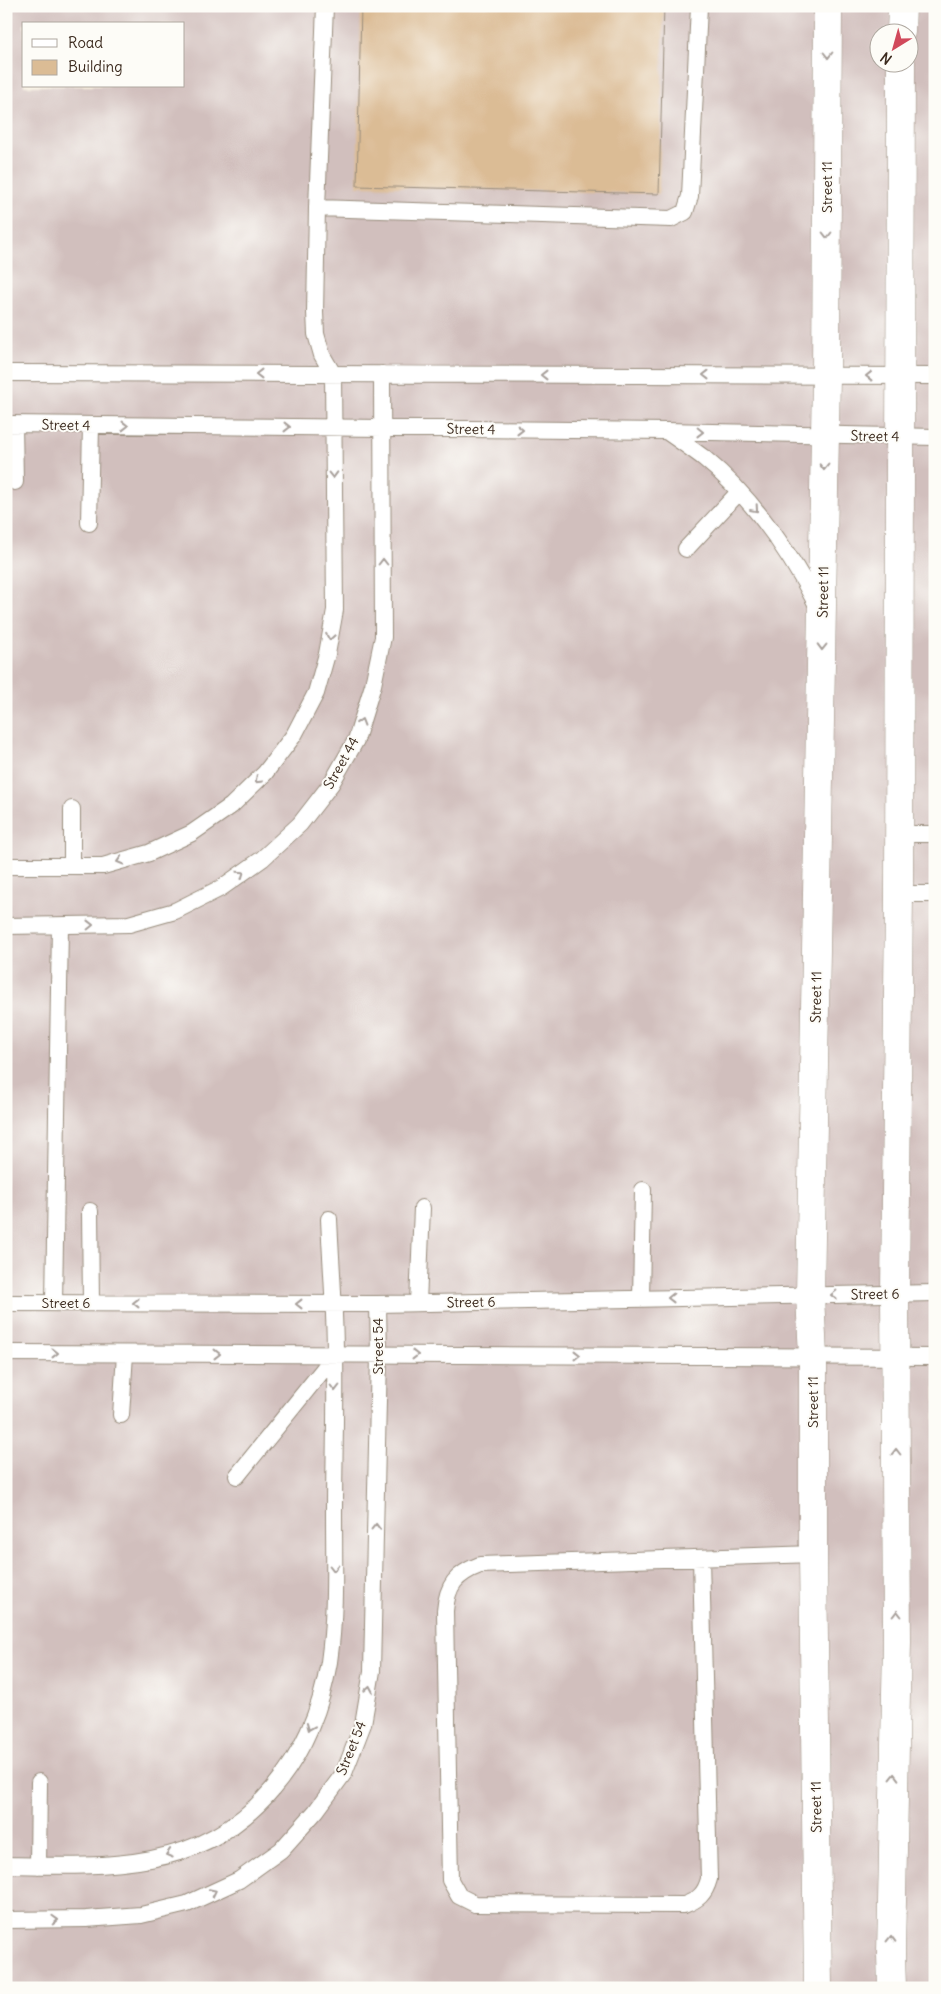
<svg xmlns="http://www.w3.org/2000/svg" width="941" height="1994" font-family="Delius,sans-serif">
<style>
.industrial{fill:#d1bfbd;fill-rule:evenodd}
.building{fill:#dbbc95}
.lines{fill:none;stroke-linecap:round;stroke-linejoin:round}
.service-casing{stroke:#988c7c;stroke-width:18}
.minor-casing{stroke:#988c7c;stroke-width:29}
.service{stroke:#fff;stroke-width:16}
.minor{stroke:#fff;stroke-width:28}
.oneway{stroke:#a79f9a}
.labels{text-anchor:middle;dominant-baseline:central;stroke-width:4;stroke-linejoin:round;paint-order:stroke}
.street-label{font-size:14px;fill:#3b2a1e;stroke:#fdfcf7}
</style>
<rect width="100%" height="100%" fill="#fdfcf7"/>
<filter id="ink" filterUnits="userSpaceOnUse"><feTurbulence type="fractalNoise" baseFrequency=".02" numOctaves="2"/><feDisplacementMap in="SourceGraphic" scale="10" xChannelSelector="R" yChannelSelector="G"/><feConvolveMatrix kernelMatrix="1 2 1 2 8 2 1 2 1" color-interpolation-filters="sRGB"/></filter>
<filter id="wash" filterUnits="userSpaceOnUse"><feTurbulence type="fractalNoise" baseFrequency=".0096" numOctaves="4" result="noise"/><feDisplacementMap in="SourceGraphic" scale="20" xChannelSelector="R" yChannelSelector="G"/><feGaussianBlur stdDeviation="1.12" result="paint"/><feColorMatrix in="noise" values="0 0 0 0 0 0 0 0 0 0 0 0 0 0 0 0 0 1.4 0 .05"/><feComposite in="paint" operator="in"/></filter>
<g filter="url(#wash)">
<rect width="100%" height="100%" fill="#f6edda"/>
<path class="industrial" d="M6 6H935V1988H6ZM24 24H184V86H24ZM878 32H908V62H878Z"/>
<g id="blocks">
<path class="building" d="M361 6H664L659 194 357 186Z"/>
</g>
</g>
<g filter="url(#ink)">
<use href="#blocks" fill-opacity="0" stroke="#988c7c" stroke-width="1"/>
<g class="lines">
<g class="service-casing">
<path id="service" d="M317 208 671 219 685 212 690 196 699 6
M6 373 935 376
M6 424 666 431 935 437
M14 424 15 482
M666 431C679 440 692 449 704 458 753 498 789 551 818 607
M89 523 91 425
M686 549 739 492
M899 834H935
M6 866H103L149 853 192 833 231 806 265 773 294 735 316 693 327 654 335 610 333 374 322 355 316 334 315 312 317 208 325 6
M72 866V809
M899 894H935
M6 926 129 924 175 911 221 888 262 859 300 824 331 784 356 740 373 685 383 637 382 374
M90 1211 91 1303
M641 1299 643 1190
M6 1303 378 1304 935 1293
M54 1303 60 926
M418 1303 422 1208
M6 1353 935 1357
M121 1415 125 1354
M237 1476 335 1355
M701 1558 709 1879C705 1894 698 1900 684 1905L475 1904 459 1896 450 1880 445 1611C447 1585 456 1574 480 1565L813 1554
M6 1865C54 1866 104 1868 151 1859 251 1841 313 1759 329 1662 336 1613 334 1562 334 1513 334 1460 336 1408 335 1355 335 1310 331 1264 329 1219
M38 1866 39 1782
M6 1920 86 1919 141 1915 187 1904 239 1880 281 1850 316 1811 344 1773 363 1724 372 1671 379 1355 378 1304"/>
</g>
<g class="minor-casing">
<path id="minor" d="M901 32 902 6
M818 1988 813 1554V1356L810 1296 826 376 828 6
M892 1988 891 1954 897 1641 895 1293 899 894 901 62"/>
</g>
<use href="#service" class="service"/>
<use href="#minor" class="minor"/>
</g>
<defs><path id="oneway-chevron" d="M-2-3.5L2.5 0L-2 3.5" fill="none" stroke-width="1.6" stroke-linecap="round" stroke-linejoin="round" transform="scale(1.25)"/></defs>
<g class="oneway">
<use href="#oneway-chevron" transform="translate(828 55) rotate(90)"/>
<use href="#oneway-chevron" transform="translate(827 235) rotate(90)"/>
<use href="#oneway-chevron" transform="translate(259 374) rotate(-180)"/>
<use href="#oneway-chevron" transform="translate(544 375) rotate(-180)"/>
<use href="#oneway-chevron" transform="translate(706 375) rotate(-180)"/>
<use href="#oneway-chevron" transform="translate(869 376) rotate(-180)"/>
<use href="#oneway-chevron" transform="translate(125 426)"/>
<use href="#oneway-chevron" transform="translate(287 427)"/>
<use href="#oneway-chevron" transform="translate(520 430) rotate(1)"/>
<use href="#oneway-chevron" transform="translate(700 432) rotate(1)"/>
<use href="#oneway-chevron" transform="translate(824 467) rotate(91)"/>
<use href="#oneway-chevron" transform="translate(333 475) rotate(89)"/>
<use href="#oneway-chevron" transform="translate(755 509) rotate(49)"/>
<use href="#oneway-chevron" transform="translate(383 562) rotate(-90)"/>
<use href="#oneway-chevron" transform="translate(330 637) rotate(99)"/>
<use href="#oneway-chevron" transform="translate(822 647) rotate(91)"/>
<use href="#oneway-chevron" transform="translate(361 722) rotate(-73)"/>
<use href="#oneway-chevron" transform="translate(258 780) rotate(136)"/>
<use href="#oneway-chevron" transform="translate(120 861) rotate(164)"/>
<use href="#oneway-chevron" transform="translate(241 874) rotate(-35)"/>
<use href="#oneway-chevron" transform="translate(90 925) rotate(-1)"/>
<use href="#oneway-chevron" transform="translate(834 1295) rotate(179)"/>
<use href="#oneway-chevron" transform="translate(671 1298) rotate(179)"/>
<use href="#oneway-chevron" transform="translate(136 1303) rotate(-180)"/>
<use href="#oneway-chevron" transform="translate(299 1304) rotate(-180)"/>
<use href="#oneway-chevron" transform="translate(55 1353)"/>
<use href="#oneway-chevron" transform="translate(217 1354)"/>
<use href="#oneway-chevron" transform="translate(415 1355)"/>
<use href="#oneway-chevron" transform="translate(577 1355)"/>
<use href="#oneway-chevron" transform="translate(335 1388) rotate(90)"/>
<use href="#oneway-chevron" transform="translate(896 1452) rotate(-90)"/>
<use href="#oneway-chevron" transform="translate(376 1527) rotate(-89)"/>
<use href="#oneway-chevron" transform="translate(334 1568) rotate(90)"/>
<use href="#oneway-chevron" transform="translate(897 1614) rotate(-90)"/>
<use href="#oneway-chevron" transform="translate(369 1689) rotate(-80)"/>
<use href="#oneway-chevron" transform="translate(310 1727) rotate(112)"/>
<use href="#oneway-chevron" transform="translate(894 1777) rotate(-89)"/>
<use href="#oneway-chevron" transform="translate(169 1854) rotate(163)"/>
<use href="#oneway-chevron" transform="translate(213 1892) rotate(-26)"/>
<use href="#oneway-chevron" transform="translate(55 1920) rotate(-2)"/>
<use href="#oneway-chevron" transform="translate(891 1939) rotate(-89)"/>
</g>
</g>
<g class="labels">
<g class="street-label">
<text transform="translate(827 187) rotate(-90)">Street 11</text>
<text transform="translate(66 425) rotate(1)">Street 4</text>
<text transform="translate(471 429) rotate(1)">Street 4</text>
<text transform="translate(875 436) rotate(1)">Street 4</text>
<text transform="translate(823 592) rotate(-89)">Street 11</text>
<text transform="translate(341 763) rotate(-61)">Street 44</text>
<text transform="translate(816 997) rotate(-89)">Street 11</text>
<text transform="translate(875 1294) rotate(-1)">Street 6</text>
<text transform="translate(471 1302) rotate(-1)">Street 6</text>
<text x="66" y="1303">Street 6</text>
<text transform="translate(378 1346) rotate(-90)">Street 54</text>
<text transform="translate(813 1402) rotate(-90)">Street 11</text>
<text transform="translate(351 1748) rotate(-68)">Street 54</text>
<text transform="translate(816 1807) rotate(-91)">Street 11</text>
</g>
</g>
<rect width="941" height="1994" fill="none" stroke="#fdfcf7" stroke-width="25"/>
<rect x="22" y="22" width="162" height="65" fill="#fdfcf7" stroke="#afa8a0"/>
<rect x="32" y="39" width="25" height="8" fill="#ffffff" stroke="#afa8a0"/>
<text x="68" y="48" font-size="15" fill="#3b2a1e">Road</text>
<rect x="32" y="60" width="25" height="15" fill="#dbbc95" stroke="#afa8a0"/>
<text x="68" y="72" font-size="15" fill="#3b2a1e">Building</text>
<g transform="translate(894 48) rotate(217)"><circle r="24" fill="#fdfcf7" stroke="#afa8a0"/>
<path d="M0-4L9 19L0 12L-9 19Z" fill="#d1495b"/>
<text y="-8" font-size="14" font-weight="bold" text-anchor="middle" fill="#3b2a1e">N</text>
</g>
</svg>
